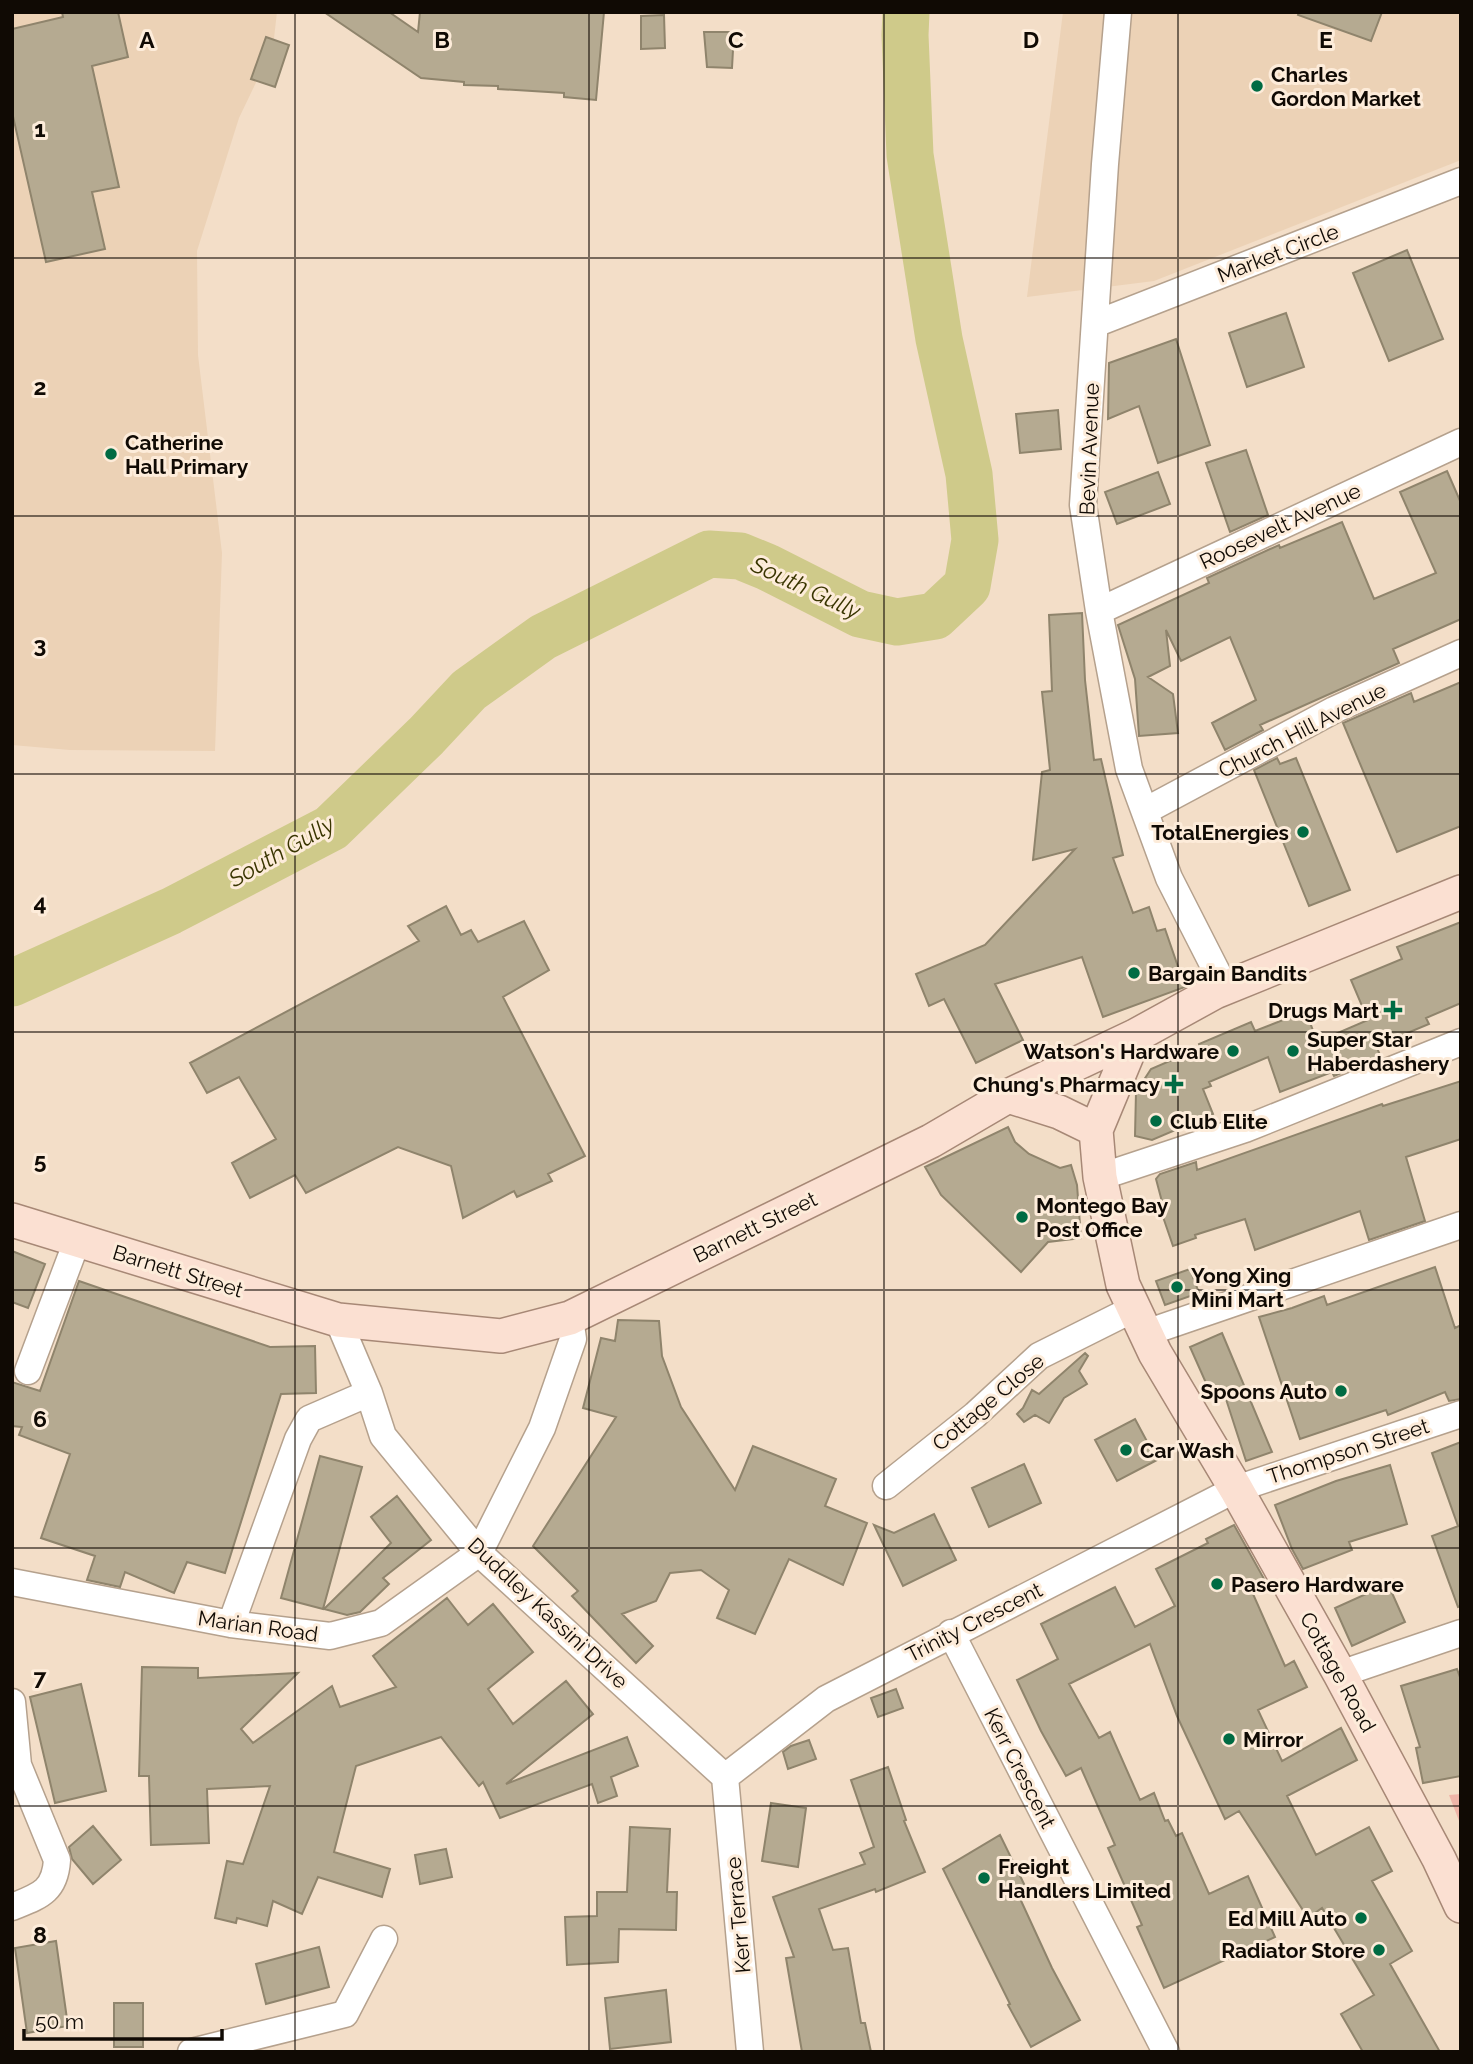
<svg xmlns="http://www.w3.org/2000/svg" width="1473" height="2064" font-family="Raleway,sans-serif">
<style>
.built{fill:#ecd2b6}
.green{fill:#efb5a8}
.lines{fill:none;stroke-linecap:round;stroke-linejoin:round}
.river{stroke:#cfca8a;stroke-width:47}
.building{fill:#b5aa91;stroke:#8f846c;stroke-width:2}
.minor-casing{stroke:#b5a18d;stroke-width:29}
.major-casing{stroke:#a78876;stroke-width:36}
.minor{stroke:#fff;stroke-width:26}
.major{stroke:#fbe0d2;stroke-width:33}
.grid{fill:none;stroke:#100a04;stroke-width:2;stroke-opacity:0.55}
.poi-dot{fill:#006b43;stroke:#fdecda;stroke-width:2.5}
.labels{text-anchor:middle;dominant-baseline:central;stroke-width:6;stroke-linejoin:round;paint-order:stroke}
.poi-label{font-size:21px;font-weight:bold;fill:#100a04;stroke:#fdecda;text-anchor:start}
.street-label{font-size:21px;fill:#100a04;stroke:#fdecda}
.water-label{font-size:23px;font-style:italic;fill:#393500;stroke:#fdecda}
.grid-label{font-size:23px;text-anchor:middle;font-weight:bold;fill:#100a04;stroke:#fdecda;stroke-width:6;stroke-linejoin:round;paint-order:stroke}
</style>
<rect width="100%" height="100%" fill="#f3dec8"/>
<path class="built" d="M12 12H277L273 47 239 118 197 251 198 355 222 553 215 751 70 750 12 745Z
M1063 12H1461V160L1154 281 1027 297Z"/>
<path class="green" d="M1461 1794V1826L1449 1795Z"/>
<g class="lines">
<path class="river" d="M12 983 171 911 331 828 426 736 469 690 543 637 709 554 740 556 767 567 860 614 897 622 935 616 967 586 975 540 969 474 939 339 910 155 905 35 906 12"/>
</g>
<path class="building" d="M62 12H118L128 57 92 66 119 187 92 192 105 249 46 262 12 112V29L63 17Z
M324 12H389L418 32 420 12H604L596 100 564 97V93L498 89V86L464 85V82L421 78Z
M1299 12H1382L1371 41 1298 15Z
M664 15 665 48 641 49V16Z
M704 32H734L732 68 707 67Z
M266 37 289 45 275 87 251 79Z
M1407 250 1443 339 1389 361 1353 273Z
M1286 313 1304 367 1247 387 1229 333Z
M1176 339 1210 445 1158 463 1139 406 1108 419 1109 363Z
M1058 410 1061 449 1020 453 1016 414Z
M1246 450 1268 515 1230 532 1206 463Z
M1447 471 1461 503V619L1393 649 1399 663 1260 725 1263 730 1225 750 1212 723 1256 700 1230 637 1181 661 1166 630 1170 666 1148 677 1173 694 1178 733 1139 736 1135 679 1118 625 1209 583 1207 578 1279 545 1280 548 1342 522 1374 599 1436 573 1400 492Z
M1158 472 1170 504 1117 524 1105 492Z
M1082 613 1085 680 1094 760 1101 759 1123 855 1113 858 1133 913 1149 907 1157 931 1165 929 1185 987 1103 1017 1082 957 995 984 1023 1040 976 1063 944 999 929 1006 916 974 985 945 1075 849 1033 860 1042 772 1050 770 1042 692 1052 691 1049 615Z
M1461 682V826L1397 852 1343 723 1411 693 1414 702Z
M1277 758 1280 764 1296 758 1350 890 1309 906 1254 770Z
M446 906 461 935 471 930 478 942 524 921 549 970 503 997 585 1156 548 1174 552 1181 517 1197 514 1191 463 1218 451 1166 398 1147 306 1193 295 1175 250 1198 232 1163 276 1139 239 1077 207 1093 190 1063 419 941 408 926Z
M1461 922V1003L1426 1018 1429 1024 1376 1046 1381 1057 1334 1076 1332 1072 1280 1092 1268 1057 1209 1082 1211 1086 1203 1089 1213 1114 1152 1140 1135 1136 1136 1092 1151 1069 1200 1048 1199 1044 1251 1022 1255 1031 1306 1011 1317 1042 1368 1020 1351 980 1402 959 1397 947Z
M1461 1081V1139L1406 1157 1425 1221 1369 1240 1360 1211 1255 1250 1245 1219 1195 1235 1196 1238 1173 1246 1162 1214 1165 1213 1156 1179 1160 1174 1196 1162 1197 1170 1382 1104 1383 1106Z
M1008 1127 1015 1142 1029 1154 1060 1168 1071 1165 1077 1185 1081 1238 1048 1242 1021 1272 941 1195 925 1167Z
M12 1251 45 1264 28 1308 12 1302Z
M1435 1267 1455 1328 1461 1325V1399L1449 1401 1445 1392 1388 1415 1386 1410 1300 1439 1259 1317 1292 1308 1324 1296 1327 1305Z
M1190 1269 1199 1293 1165 1305 1156 1281Z
M79 1281 270 1347 315 1346 316 1393 281 1394 225 1573 187 1562 174 1593 125 1572 120 1587 87 1580 95 1556 41 1538 70 1454 19 1435 22 1427 12 1426V1382L40 1391Z
M618 1320 659 1321 662 1356 681 1407 735 1490 753 1446 836 1479 825 1506 867 1523 843 1585 789 1559 755 1634 717 1618 729 1590 701 1570 670 1573 656 1601 622 1614 653 1646 636 1663 572 1596 578 1591 533 1546 616 1417 583 1408 601 1338 615 1341Z
M1222 1333 1272 1452 1246 1461 1225 1396 1214 1401 1190 1347Z
M1085 1353 1088 1356 1079 1371 1087 1384 1064 1398 1049 1423 1035 1415 1024 1422 1017 1414 1023 1408 1032 1390 1039 1394Z
M1135 1419 1157 1460 1117 1481 1095 1440Z
M1461 1442V1525L1458 1526 1432 1453Z
M320 1456 362 1467 323 1609 281 1598Z
M1024 1464 1041 1503 989 1527 972 1488Z
M1390 1465 1407 1524 1349 1542 1352 1550 1303 1569 1292 1549 1275 1505 1336 1481Z
M397 1496 431 1540 383 1578 389 1584 360 1612 347 1615 324 1609 391 1543 371 1517Z
M934 1514 956 1560 903 1586 874 1525 894 1533Z
M1234 1525 1268 1586 1253 1594 1285 1666 1294 1661 1307 1687 1258 1710 1282 1761 1341 1728 1357 1760 1287 1796 1316 1855 1369 1827 1392 1871 1372 1881 1412 1951 1390 1964 1440 2052H1363L1341 2014 1374 1995 1322 1908 1308 1918 1239 1811 1225 1819 1177 1716 1150 1644 1069 1684 1099 1738 1110 1732 1140 1800 1154 1793 1165 1821 1168 1820 1176 1836 1182 1833 1209 1894 1248 1876 1275 1937 1164 1988 1137 1927 1142 1925 1108 1848 1115 1845 1081 1768 1066 1776 1041 1731 1017 1680 1058 1659 1041 1624 1115 1587 1135 1627 1175 1606 1156 1569 1208 1543 1206 1539Z
M1461 1525V1606L1458 1607 1432 1536Z
M1388 1584 1405 1622 1352 1646 1335 1608Z
M447 1598 468 1625 493 1604 533 1652 488 1689 513 1724 566 1681 593 1714 506 1784 627 1737 638 1766 611 1777 617 1796 598 1803 592 1784 500 1818 483 1782 479 1786 441 1737 356 1766 334 1852 390 1869 382 1897 318 1877 302 1914 273 1901 267 1926 237 1918 236 1923 215 1918 227 1861 243 1864 270 1786 207 1789 209 1843 151 1845 149 1776H139L142 1667 198 1668V1678L298 1673 241 1729 253 1743 332 1686 340 1707 396 1687 373 1656Z
M1457 1669 1461 1680V1776L1423 1783 1416 1748 1420 1747 1401 1686Z
M81 1684 106 1791 55 1803 30 1697Z
M896 1689 903 1708 878 1717 871 1698Z
M809 1740 816 1759 788 1769 783 1752 791 1746Z
M888 1767 906 1820 904 1821 925 1872 876 1892 875 1889 819 1909 833 1950 848 1948 861 2023H865L871 2052H802L786 1958 794 1957 773 1897 865 1864 860 1853 874 1847 851 1780Z
M771 1803 806 1808 798 1867 762 1861Z
M93 1826 121 1860 93 1884 72 1859 69 1847Z
M630 1827 670 1829 667 1892H677L676 1930 619 1929 618 1962 567 1965 565 1917 597 1916V1892H627Z
M1000 1835 1026 1888 1017 1892 1052 1968 1080 2020 1031 2047 1008 2005 1010 2004 943 1869Z
M446 1849 452 1877 420 1884 415 1855Z
M56 1941 68 2026 27 2033 15 1948Z
M319 1947 329 1987 266 2004 256 1964Z
M666 1990 671 2042 610 2049 605 1998Z
M114 2003H143V2047H114Z"/>
<g class="lines">
<g class="minor-casing">
<path id="minor" d="M1118 12 1105 164 1083 505 1099 611 1129 769 1169 878 1225 988
M1095 324 1461 181
M1099 611 1461 442
M1145 811 1334 710 1461 653
M1100 1177 1245 1129 1461 1042
M338 1320 369 1393 383 1436 479 1553 725 1777
M1146 1333 1461 1225
M28 1371 77 1241
M886 1486 975 1415 1039 1356 1133 1309
M12 1582 231 1624 330 1636 381 1623 479 1553 542 1428 573 1339 570 1318
M231 1624 298 1439 309 1419 369 1393
M951 1633 1166 2052
M1340 1674 1461 1633
M12 1702 18 1765 57 1860C55 1892 39 1896 12 1907
M725 1777 826 1699 1236 1489 1461 1414
M725 1777 750 2052
M191 2052 345 2014 384 1939"/>
</g>
<g class="major-casing">
<path id="major" d="M1135 1036 1096 1130 1100 1177 1123 1285 1155 1353 1236 1489 1340 1674 1439 1859 1461 1906
M1008 1096 1059 1112 1096 1130
M12 1220 338 1320 501 1336 570 1318 931 1141 1008 1096 1135 1036 1215 992 1461 892"/>
</g>
<use href="#minor" class="minor"/>
<use href="#major" class="major"/>
</g>
<path class="grid" d="M295 12V2052M589 12V2052M884 12V2052M1178 12V2052M12 258H1461M12 516H1461M12 774H1461M12 1032H1461M12 1290H1461M12 1548H1461M12 1806H1461"/>
<g class="poi-dot">
<circle cx="1257" cy="86" r="7"/>
<circle cx="111" cy="454" r="7"/>
<circle cx="1303" cy="832" r="7"/>
<circle cx="1134" cy="973" r="7"/>
<path d="M1389.5 999.5h7v7h7v7h-7v7h-7v-7h-7v-7h7z"/>
<circle cx="1233" cy="1051" r="7"/>
<circle cx="1293" cy="1051" r="7"/>
<path d="M1170.5 1073.5h7v7h7v7h-7v7h-7v-7h-7v-7h7z"/>
<circle cx="1156" cy="1121" r="7"/>
<circle cx="1022" cy="1217" r="7"/>
<circle cx="1177" cy="1287" r="7"/>
<circle cx="1341" cy="1391" r="7"/>
<circle cx="1126" cy="1450" r="7"/>
<circle cx="1217" cy="1584" r="7"/>
<circle cx="1229" cy="1739" r="7"/>
<circle cx="984" cy="1878" r="7"/>
<circle cx="1361" cy="1918" r="7"/>
<circle cx="1379" cy="1950" r="7"/>
</g>
<g class="labels">
<g class="poi-label">
<text x="1271" y="74">Charles<tspan x="1271" dy="24">Gordon Market</tspan></text>
<text x="125" y="442">Catherine<tspan x="125" dy="24">Hall Primary</tspan></text>
<text x="1289" y="832" text-anchor="end">TotalEnergies</text>
<text x="1148" y="973">Bargain Bandits</text>
<text x="1379" y="1010" text-anchor="end">Drugs Mart</text>
<text x="1307" y="1039">Super Star<tspan x="1307" dy="24">Haberdashery</tspan></text>
<text x="1219" y="1051" text-anchor="end">Watson's Hardware</text>
<text x="1160" y="1084" text-anchor="end">Chung's Pharmacy</text>
<text x="1170" y="1121">Club Elite</text>
<text x="1036" y="1205">Montego Bay<tspan x="1036" dy="24">Post Office</tspan></text>
<text x="1191" y="1275">Yong Xing<tspan x="1191" dy="24">Mini Mart</tspan></text>
<text x="1327" y="1391" text-anchor="end">Spoons Auto</text>
<text x="1140" y="1450">Car Wash</text>
<text x="1231" y="1584">Pasero Hardware</text>
<text x="1243" y="1739">Mirror</text>
<text x="998" y="1866">Freight<tspan x="998" dy="24">Handlers Limited</tspan></text>
<text x="1347" y="1918" text-anchor="end">Ed Mill Auto</text>
<text x="1365" y="1950" text-anchor="end">Radiator Store</text>
</g>
<g class="street-label">
<text transform="translate(1278 253) rotate(-21)">Market Circle</text>
<text transform="translate(1089 449) rotate(-88)">Bevin Avenue</text>
<text transform="translate(1280 526) rotate(-25)">Roosevelt Avenue</text>
<text transform="translate(1302 730) rotate(-27)">Church Hill Avenue</text>
<text transform="translate(755 1227) rotate(-26)">Barnett Street</text>
<text transform="translate(178 1271) rotate(17)">Barnett Street</text>
<text transform="translate(988 1402) rotate(-40)">Cottage Close</text>
<text transform="translate(1348 1451) rotate(-18)">Thompson Street</text>
<text transform="translate(548 1613) rotate(43)">Duddley Kassini Drive</text>
<text transform="translate(974 1622) rotate(-27)">Trinity Crescent</text>
<text transform="translate(258 1626) rotate(8)">Marian Road</text>
<text transform="translate(1338 1672) rotate(61)">Cottage Road</text>
<text transform="translate(1020 1768) rotate(63)">Kerr Crescent</text>
<text transform="translate(738 1915) rotate(-95)">Kerr Terrace</text>
</g>
<g class="water-label">
<text transform="translate(806 587) rotate(25)">South Gully</text>
<text transform="translate(281 851) rotate(-30)">South Gully</text>
</g>
</g>
<g class="grid-label">
<text x="147" y="48">A</text>
<text x="442" y="48">B</text>
<text x="736" y="48">C</text>
<text x="1031" y="48">D</text>
<text x="1326" y="48">E</text>
<text x="40" y="137">1</text>
<text x="40" y="395">2</text>
<text x="40" y="653">3</text>
<text x="40" y="911">4</text>
<text x="40" y="1169">5</text>
<text x="40" y="1427">6</text>
<text x="40" y="1685">7</text>
<text x="40" y="1943">8</text>
</g>
<rect width="1473" height="2064" fill="none" stroke="#100a04" stroke-width="28"/>
<path d="M24 2029v10h198v-10" fill="none" stroke="#100a04" stroke-width="3.5"/>
<text x="35" y="2029" font-size="21" fill="#100a04" stroke="#fdecda" stroke-width="5" paint-order="stroke">50 m</text>
</svg>
